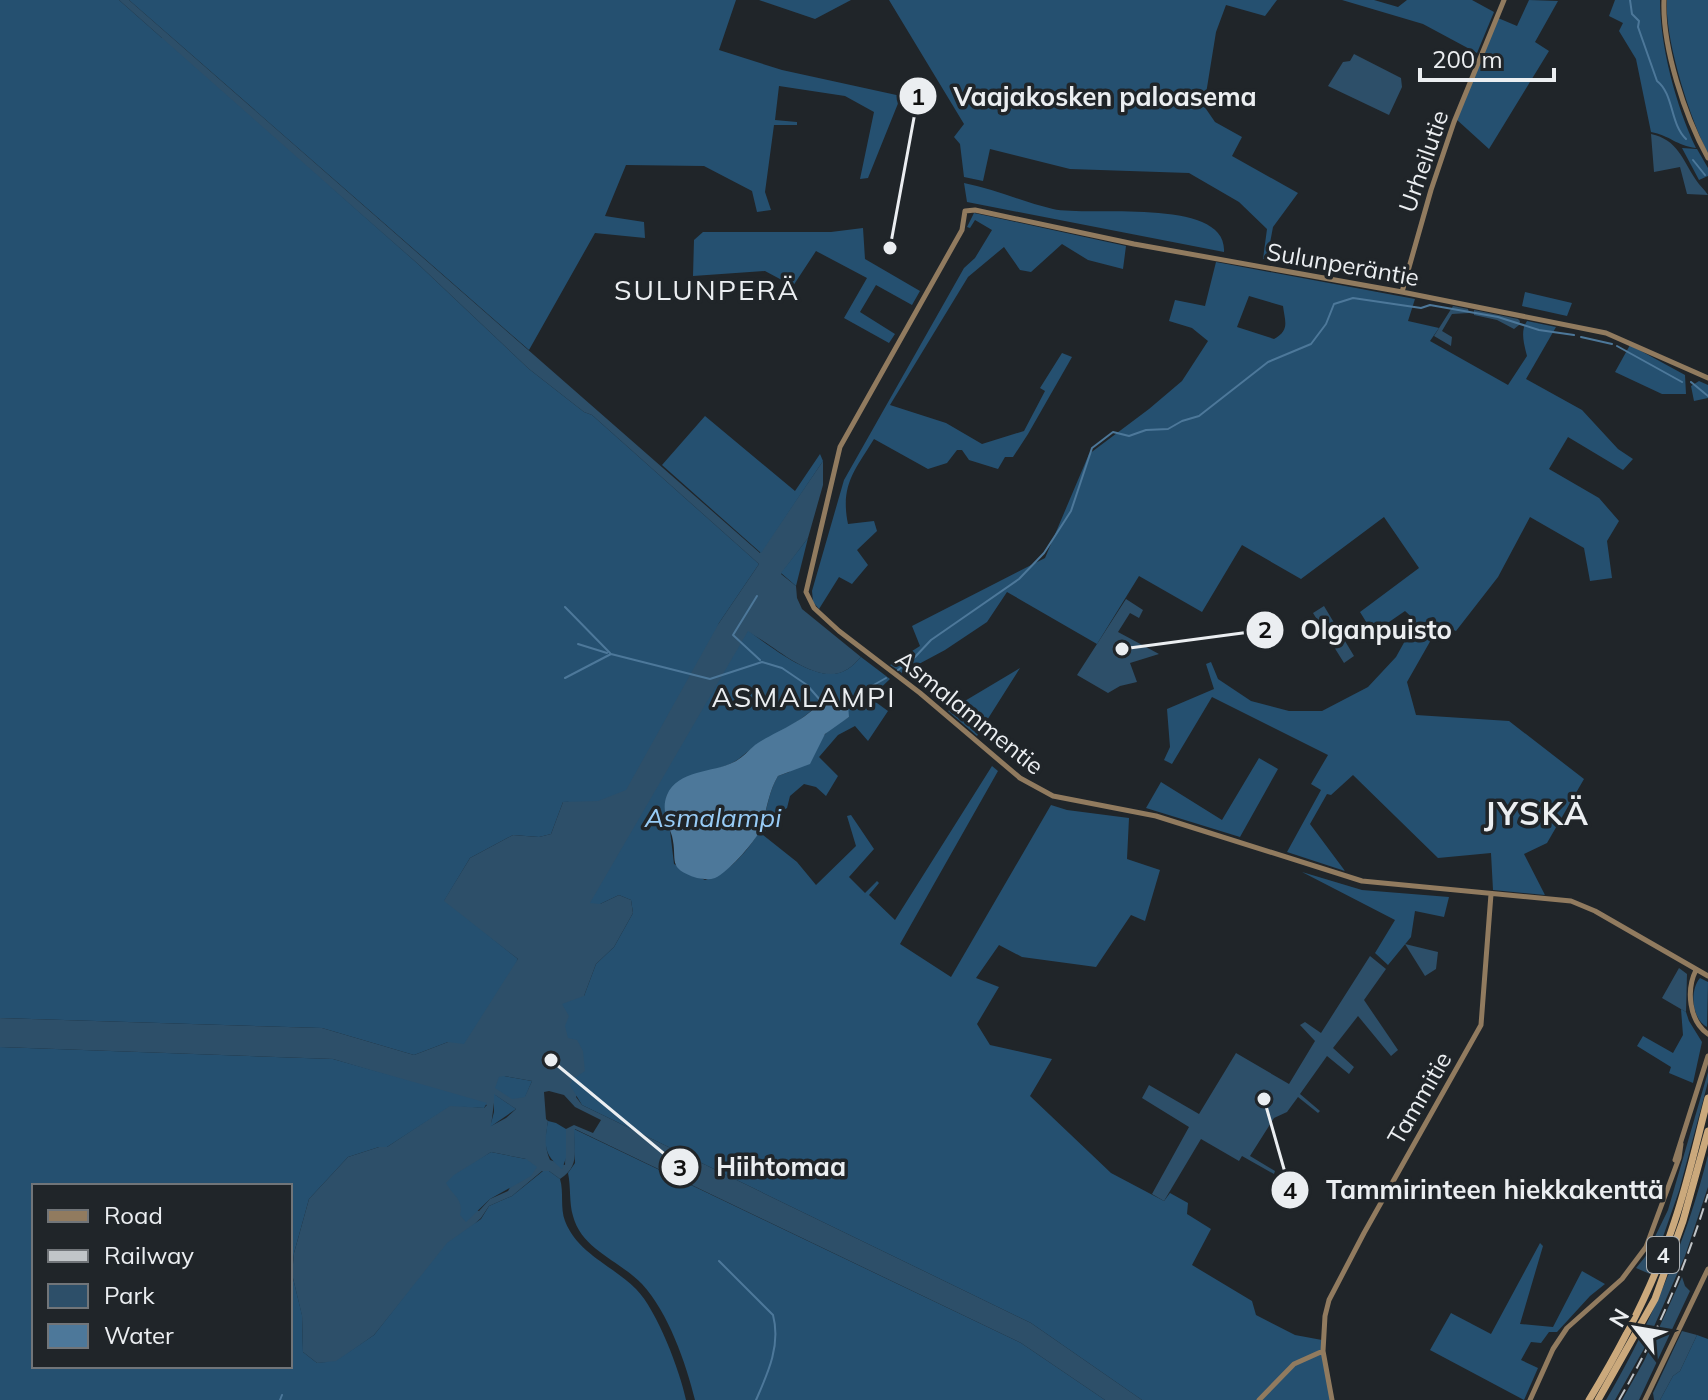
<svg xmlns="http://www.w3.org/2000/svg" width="1708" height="1400" font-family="Mulish,sans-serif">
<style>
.green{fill:#2d4f69;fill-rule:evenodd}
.forest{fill:#255070;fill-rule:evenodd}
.water{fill:#4d789a}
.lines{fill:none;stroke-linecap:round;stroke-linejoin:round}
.stream{stroke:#4d789a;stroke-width:2}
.secondary{stroke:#917b5f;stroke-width:5}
.highway{stroke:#cba97c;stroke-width:7}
.rail{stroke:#c1c5c8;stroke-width:2;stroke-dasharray:12 6;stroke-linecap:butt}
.labels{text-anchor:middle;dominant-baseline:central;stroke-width:7;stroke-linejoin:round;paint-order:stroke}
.shield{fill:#202529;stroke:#aeb2b5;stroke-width:2}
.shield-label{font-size:22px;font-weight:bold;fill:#ebeef1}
.street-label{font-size:24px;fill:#ebeef1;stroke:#202529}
.water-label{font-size:26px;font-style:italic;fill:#98ccf7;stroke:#202529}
.quarter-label{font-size:28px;letter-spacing:2px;fill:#ebeef1;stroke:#202529}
.district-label{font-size:32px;font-weight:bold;letter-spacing:2px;fill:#ebeef1;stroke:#202529}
.leader{fill:none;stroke:#ebeef1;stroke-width:3}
.callout-dot{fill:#ebeef1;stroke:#202529;stroke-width:3}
.mark-label{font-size:24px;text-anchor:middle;font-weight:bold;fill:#111}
.callout-label{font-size:26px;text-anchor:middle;font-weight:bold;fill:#ebeef1;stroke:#202529;stroke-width:7;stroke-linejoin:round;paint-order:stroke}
</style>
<rect width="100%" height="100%" fill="#202529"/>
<path class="green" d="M119 0H129L760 553 823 461V485L808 538 781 574 796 586 797 598 802 609 861 657C857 661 852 667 846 670 817 688 773 644 748 632L693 773 600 904 619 895 631 900 633 913 614 947 596 964 584 996 601 1056 576 1097 582 1105 1031 1323 1142 1400H1105L1021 1343 575 1129C573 1151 581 1165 560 1179L549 1171H542L512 1196 489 1206 481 1218 431 1265 374 1335 336 1362 317 1363 303 1352 302 1316 292 1274 294 1253 309 1199 348 1157 379 1147H387L450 1105 484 1108 487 1105 333 1059 0 1047V1018L322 1028 414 1055 448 1042 518 959 443 902 470 858 513 835 539 837 551 834 563 802H568L719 623 759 564 592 415 584 412 529 369 418 264 330 187 0 140 162 38ZM504 1076 532 1081 525 1096ZM549 1091 564 1095 575 1107 601 1120 593 1133 574 1125 566 1129 565 1165 550 1160C544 1147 546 1135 548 1121L546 1119 544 1092ZM495 1095 516 1109 506 1118 491 1126ZM491 1152 526 1159 508 1191 490 1199 479 1211 462 1207 459 1198 475 1163Z
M1354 54 1401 78 1402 87 1389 115 1328 86 1343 62 1350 61Z
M1651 134C1678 140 1682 159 1696 180 1699 185 1705 190 1708 195L1687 194 1680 167 1654 172Z
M1453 306 1468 309 1469 313 1452 314 1442 331 1452 337 1451 346 1434 336Z
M1474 310 1518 319 1520 321 1519 325 1514 329 1497 320 1474 315Z
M1126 599 1143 610 1139 618 1130 613 1118 632 1159 654 1130 663 1137 682 1120 686 1108 693 1077 675Z
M1324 606 1354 656 1344 663 1313 613Z
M1405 944 1438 952 1436 969 1425 976Z
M1370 956 1386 969 1364 1000 1398 1050 1391 1056 1358 1016 1333 1048 1354 1067 1349 1074 1327 1056 1300 1094 1320 1111 1318 1113 1298 1097 1287 1112 1274 1118 1250 1156 1275 1171 1274 1174 1242 1156 1239 1161 1201 1139 1164 1201 1152 1194 1189 1127 1142 1098 1149 1085 1199 1114 1236 1053 1289 1084 1315 1041 1300 1025 1305 1022 1321 1033Z
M1679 968 1687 974 1686 1012 1662 998Z
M1708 1072V1082L1679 1191 1650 1274 1636 1268 1645 1257 1668 1210Z
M1708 1155V1187L1685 1256 1645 1347 1615 1400H1606C1651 1323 1686 1242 1708 1155Z
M1682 1277 1685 1286 1690 1291 1639 1400H1622L1644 1361Z
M1682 1331 1697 1335 1680 1371 1673 1376 1660 1400H1654L1653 1393Z"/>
<path class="forest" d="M0 0H119L418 264 529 369 584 412 592 415 759 564 719 623 626 790 598 801 563 802 551 834 539 837 513 835 470 858 444 901 518 959 464 1044 448 1042 414 1055 322 1028 0 1018Z
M129 0H736L719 50 782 70 901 96 868 178 860 179 874 112 845 96 779 86 775 120 797 122V125H774L765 192 771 210 757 212 752 191 704 166 626 165 605 216 644 222 645 238 595 233 529 350Z
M759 0H851L815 19Z
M889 0H1277L1265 16 1226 5 1216 32 1204 106 1215 122 1242 137 1232 156 1298 193 1273 227 1267 259H1263L1267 229 1239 202 1189 173 1070 169 990 149 983 181 964 177 960 144 954 137 964 124Z
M1342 0H1374L1398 7 1407 0H1472L1494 12 1477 53 1423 24Z
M1529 0 1558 1 1535 42 1549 51 1489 149 1456 119 1498 18 1517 26Z
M1615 0H1660C1660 46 1676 106 1696 148 1677 146 1669 135 1651 132L1636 59 1619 31 1623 23 1609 16Z
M1667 0H1708V153C1690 120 1664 37 1667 0Z
M1682 148 1697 149 1708 168V176L1699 180Z
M964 183C995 189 1023 202 1053 209 1088 217 1228 196 1224 252L967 202Z
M974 213 1126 246 1123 269 1088 260 1062 244 1031 272 1020 270 1004 247 968 277 890 405 946 423 982 444 1024 431 1045 391 1040 388 1062 353 1072 357 1028 434 1013 457H1005L998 469 969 460 962 450H957L947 463 928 469 874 439C855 470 840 485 848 524L874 521 877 531 857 550 868 565 852 584 839 577 819 609 813 602 812 591 844 480 964 268 975 258 992 230 975 220 970 228 967 227Z
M863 228 865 259 920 291 912 305 876 285 860 312 895 334 889 343 844 318 867 278 816 251 793 286 765 271 693 276 694 240 703 232H831Z
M1216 262 1415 299 1408 321 1439 328 1430 341 1508 385 1527 356C1524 344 1520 331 1527 321L1556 327 1526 379 1582 410 1618 449 1633 459 1623 470 1568 437 1549 469 1599 498 1619 521 1607 541 1612 578 1590 581 1584 548 1530 517 1498 577 1456 631 1440 624 1407 682 1416 715 1509 721 1584 779 1547 843 1524 854 1545 895 1493 890 1491 853 1438 858 1353 775 1331 795 1327 794 1310 824 1345 871 1287 852 1321 790 1311 784 1328 755 1212 697 1172 764 1164 760 1170 747 1167 709 1214 689 1206 664 1211 662 1218 679 1251 701 1289 711H1322L1368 687 1396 657 1416 621 1405 611 1373 633 1360 612 1419 568 1384 517 1301 579 1242 545 1202 612 1139 576 1097 644 1007 592 987 622 945 650 902 673 890 665 920 646 912 626 1045 558 1089 454 1149 409 1182 381 1208 341 1192 328 1169 321 1175 300 1205 306ZM1249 296 1283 306C1285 322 1290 330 1274 339L1237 327Z
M1525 292 1572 303 1567 316 1522 306Z
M1630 345 1685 375 1686 394H1662L1615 372Z
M1699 381 1708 385V398L1694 401 1691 386Z
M705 416 795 491 820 454 823 461 761 553 662 465Z
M808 538 796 586 781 573Z
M748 631C771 646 819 687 846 670 852 667 857 661 861 657L890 679 870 698 888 711 868 741 855 726 838 735 819 757 838 776 826 796 816 787 804 784 790 796 787 808 776 814 763 835 797 862 816 885 856 846 847 816 851 815 874 849 849 877 865 893 877 881 879 883 869 895 895 920 992 766 998 771 900 944 951 977 1051 805 1067 810 1129 818 1127 859 1160 870 1145 921 1131 915 1096 967 1022 957 999 945 976 978 999 987 977 1024 990 1045 1052 1059 1030 1096 1111 1173 1164 1201 1170 1193 1188 1203 1187 1214 1211 1229 1192 1265 1252 1301 1256 1315 1295 1335 1322 1340 1330 1400H1142L1031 1323 582 1105 570 1085 573 1079 585 1071 583 1051 577 1040 568 1038 565 1026 569 1016 562 1004 584 996 596 964 614 947 633 913 631 900 619 895 600 904 590 903ZM821 701 849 717 832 727 789 772 778 776C767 794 767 817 757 835 746 853 726 875 705 880L674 864 666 796C689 770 704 776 732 763 742 758 749 749 758 744 780 731 804 721 821 701Z
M1020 668 977 736 948 711Z
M1259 758 1278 769 1240 837 1146 808 1161 782 1222 820Z
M1302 872 1362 890 1449 897 1444 917 1415 911 1411 937 1388 965 1375 953 1395 920Z
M1700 978 1708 982 1707 1027C1692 1019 1689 991 1700 978Z
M1681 1009 1686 1012 1689 1021 1702 1042 1693 1083 1669 1073 1671 1067 1637 1046 1643 1036 1673 1053 1683 1035Z
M0 1047 333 1059 487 1103 484 1108 450 1106 387 1147H379L348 1157 309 1199 294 1253 292 1274 302 1315 303 1352 317 1363 336 1361 374 1335 447 1243 481 1219 489 1206 512 1196 543 1171H549L560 1179C564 1192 560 1208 565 1221 578 1254 612 1265 636 1289 657 1310 680 1371 686 1400H0ZM34 1186H290V1366H34Z
M504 1076 532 1081 525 1097 512 1099 495 1088 499 1077Z
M494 1094 516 1109 490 1127 494 1112Z
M548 1121 556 1123 566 1129V1158L562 1169C543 1155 544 1144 548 1121Z
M574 1129 1021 1343 1105 1400H695C686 1363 668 1312 642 1284 619 1260 582 1250 573 1216 569 1203 571 1187 568 1173L575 1163Z
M491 1152 526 1159 537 1167 531 1176 490 1199 466 1222 460 1215C464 1199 453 1196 446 1183L454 1175Z
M1540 1243 1543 1246 1520 1324 1553 1327 1582 1271 1605 1284 1590 1296 1557 1332H1549L1541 1343 1531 1342 1521 1360 1538 1368 1524 1400 1430 1350 1451 1313 1491 1334Z
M1697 1335 1708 1339V1400H1660L1673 1376 1680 1371Z"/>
<path class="water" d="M831 700 848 705 849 717 825 734 810 764 778 776C767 794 767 815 758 834 751 846 728 872 715 878 709 880 703 879 697 878 666 868 678 861 672 836 668 824 661 809 667 795 678 769 715 773 736 761 743 757 749 750 755 745 777 730 803 723 821 701Z"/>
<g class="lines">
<path class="stream" d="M1630 0 1632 14 1639 21 1638 27 1657 81C1674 94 1670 124 1686 139
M1693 160 1705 175
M1581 337 1612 344
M1617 346 1682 382
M1691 382 1708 396
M757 596 733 635 760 660
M565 607 610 653
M578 644 607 653
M898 670 915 657 931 640 1019 579 1044 553 1071 511 1092 448 1113 432 1129 436 1146 430 1168 429 1182 421 1199 416 1268 362 1311 344 1326 324 1334 304 1353 298 1421 308 1430 305 1498 317 1539 330 1574 335
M565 678 611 654 710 679 762 662 782 668 807 685 821 701
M848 705 863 691 886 678
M719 1261 773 1315C781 1345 768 1373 756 1400
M280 1400 282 1395"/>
<path class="secondary" d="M1664 0C1662 47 1685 117 1708 158
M1402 292 1431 190 1454 122 1504 0
M1708 378 1606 333 1402 292 1134 244 975 210 965 211 962 230 840 447 806 592 814 608 839 631 920 693 1020 778 1053 796 1156 816 1362 881 1571 901 1595 911 1708 976
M1696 970C1686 990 1689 1021 1708 1034
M1675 1160 1708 1056
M1259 1400 1294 1364 1323 1351
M1332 1400 1323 1351 1325 1316 1329 1300 1364 1233 1481 1025 1491 894
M1530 1400 1553 1349 1567 1328 1622 1279 1646 1247 1679 1158 1681 1144
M1645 1400 1708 1269"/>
<path class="highway" d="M1589 1400C1623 1344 1654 1285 1674 1223 1688 1182 1697 1140 1708 1098
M1598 1400 1655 1299 1683 1221 1708 1131"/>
<path class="rail" d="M1619 1400C1657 1335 1686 1266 1708 1194"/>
</g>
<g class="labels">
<rect class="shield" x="1647" y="1237" width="32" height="36" rx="6"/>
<g class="shield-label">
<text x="1663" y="1255">4</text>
</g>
<g class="street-label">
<text transform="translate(1423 161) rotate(-71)">Urheilutie</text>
<text transform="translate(1343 264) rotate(10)">Sulunperäntie</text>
<text transform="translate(970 712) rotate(39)">Asmalammentie</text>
<text transform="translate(1419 1098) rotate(-60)">Tammitie</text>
</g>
<g class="water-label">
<text x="713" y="817">Asmalampi</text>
</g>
<g class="quarter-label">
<text x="707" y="289">SULUNPERÄ</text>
<text x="804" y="696">ASMALAMPI</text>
</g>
<g class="district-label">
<text x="1537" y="813">JYSKÄ</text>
</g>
</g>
<path class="leader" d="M890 248L918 96M1122 649L1265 630M551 1060L680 1167M1264 1099L1290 1190"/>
<g class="callout-dot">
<circle cx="890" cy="248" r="8"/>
<circle cx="1122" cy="649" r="8"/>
<circle cx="551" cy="1060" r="8"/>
<circle cx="1264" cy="1099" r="8"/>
<circle cx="918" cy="96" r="20"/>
<circle cx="1265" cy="630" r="20"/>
<circle cx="680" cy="1167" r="20"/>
<circle cx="1290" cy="1190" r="20"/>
</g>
<g class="mark-label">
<text x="918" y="105">1</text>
<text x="1265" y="638">2</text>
<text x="680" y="1176">3</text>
<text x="1290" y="1199">4</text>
</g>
<g class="callout-label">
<text x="1105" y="106">Vaajakosken paloasema</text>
<text x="1376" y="639">Olganpuisto</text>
<text x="781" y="1176">Hiihtomaa</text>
<text x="1495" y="1199">Tammirinteen hiekkakenttä</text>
</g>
<rect x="32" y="1184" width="260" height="184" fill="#202529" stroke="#717579" stroke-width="2"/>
<rect x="48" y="1210" width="40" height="12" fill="#917b5f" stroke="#717579" stroke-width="2"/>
<text x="104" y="1224" font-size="24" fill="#ebeef1">Road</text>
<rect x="48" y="1250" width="40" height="12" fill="#c1c5c8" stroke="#717579" stroke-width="2"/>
<text x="104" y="1264" font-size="24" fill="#ebeef1">Railway</text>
<rect x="48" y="1284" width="40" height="24" fill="#2d4f69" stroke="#717579" stroke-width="2"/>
<text x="104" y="1304" font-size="24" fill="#ebeef1">Park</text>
<rect x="48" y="1324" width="40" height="24" fill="#4d789a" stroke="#717579" stroke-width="2"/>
<text x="104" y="1344" font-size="24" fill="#ebeef1">Water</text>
<g transform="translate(1636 1328) rotate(301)" stroke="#202529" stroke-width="6" paint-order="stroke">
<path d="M0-6L14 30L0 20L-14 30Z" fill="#ebeef1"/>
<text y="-12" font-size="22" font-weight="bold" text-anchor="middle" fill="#ebeef1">N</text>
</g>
<path d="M1420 68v12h134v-12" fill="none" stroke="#ebeef1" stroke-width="4"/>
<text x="1432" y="68" font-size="24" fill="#ebeef1" stroke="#202529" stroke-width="6" paint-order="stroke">200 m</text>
</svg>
